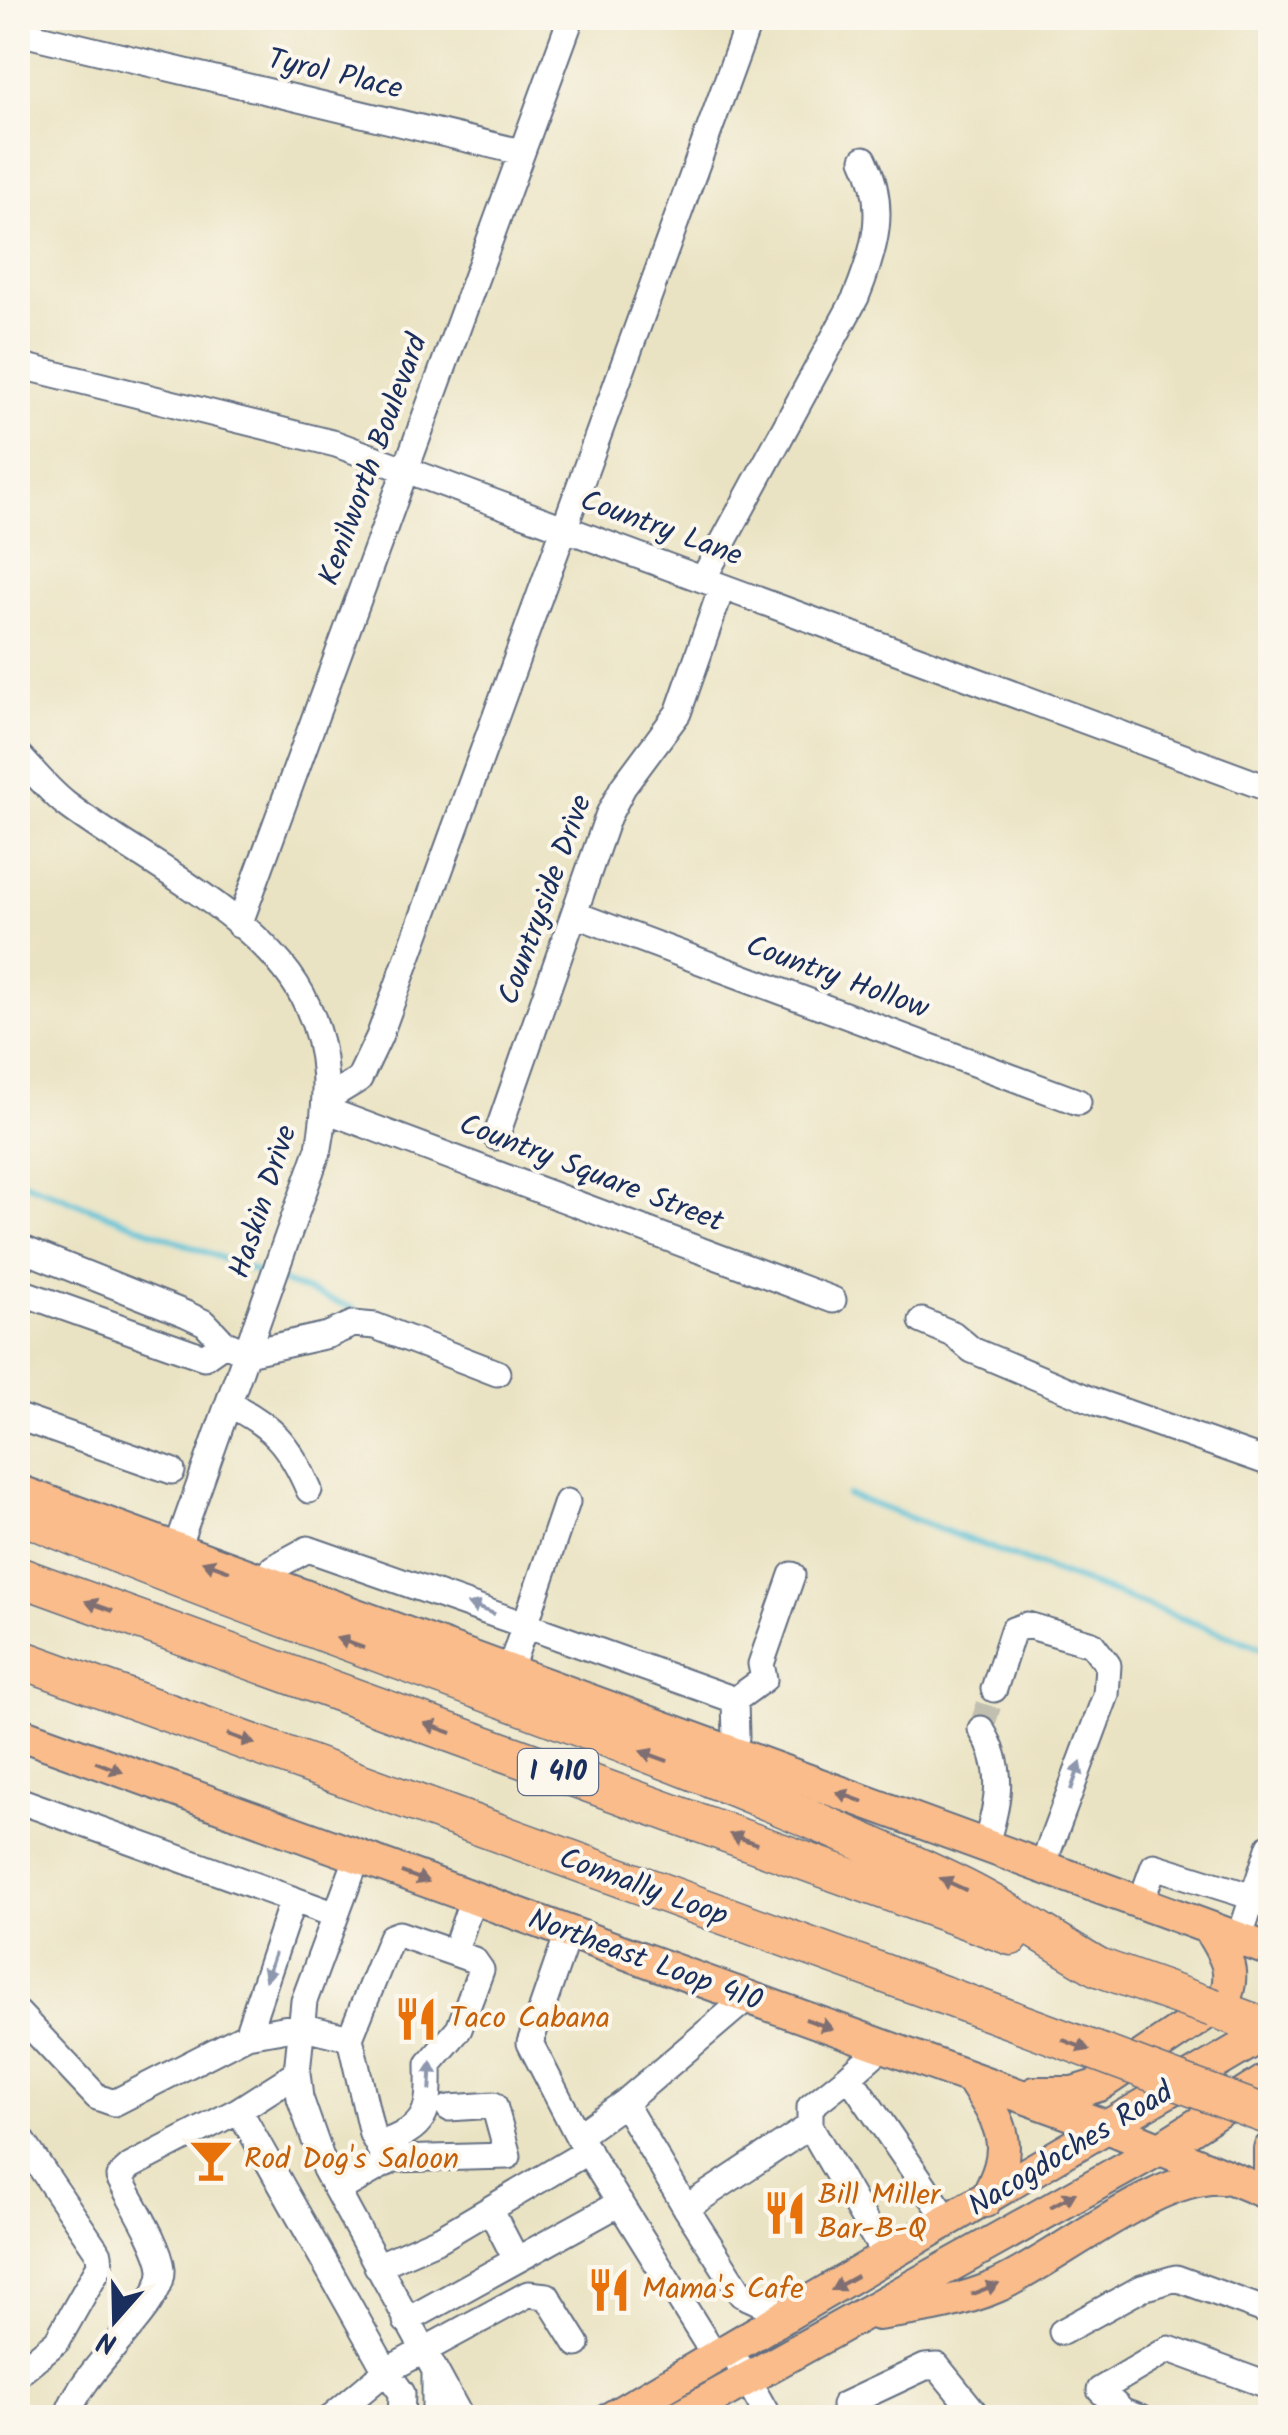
<svg xmlns="http://www.w3.org/2000/svg" width="1288" height="2435" font-family="Kalam,sans-serif">
<style>
.lines{fill:none;stroke-linecap:round;stroke-linejoin:round}
.stream{stroke:#59c0d6;stroke-width:6}
.minor-tunnel{stroke:#c1bfaf;stroke-width:25;stroke-dasharray:25 12;stroke-linecap:butt}
.minor-casing{stroke:#636e81;stroke-width:29}
.major-casing{stroke:#636e81;stroke-width:36}
.highway-casing{stroke:#636e81;stroke-width:41}
.minor{stroke:#fff;stroke-width:25}
.major{stroke:#f9bc8a;stroke-width:32}
.highway{stroke:#f9bc8a;stroke-width:38}
.highway-bridge-casing{stroke:#636e81;stroke-width:41;stroke-linecap:butt}
.highway-bridge{stroke:#f9bc8a;stroke-width:38}
.oneway{fill:#7f6e72}
.oneway2{fill:#8d97ae}
.labels{text-anchor:middle;dominant-baseline:central;stroke-width:8;stroke-linejoin:round;paint-order:stroke}
.shield{fill:#fbf7ec;stroke:#5e6b89;stroke-width:2.5}
.shield-label{font-size:28px;font-weight:bold;fill:#1b2f5e}
.street-label{font-size:30px;fill:#1b2f5e;stroke:#fbf7ec}
.food-label{font-size:30px;fill:#c56008;stroke:#fbf7ec;text-anchor:start}
</style>
<rect width="100%" height="100%" fill="#fbf7ec"/>
<filter id="ink" filterUnits="userSpaceOnUse"><feTurbulence type="fractalNoise" baseFrequency=".01" numOctaves="2"/><feDisplacementMap in="SourceGraphic" scale="20" xChannelSelector="R" yChannelSelector="G"/><feConvolveMatrix kernelMatrix="1 2 1 2 8 2 1 2 1" color-interpolation-filters="sRGB"/></filter>
<filter id="wash" filterUnits="userSpaceOnUse"><feTurbulence type="fractalNoise" baseFrequency=".0048" numOctaves="4" result="noise"/><feDisplacementMap in="SourceGraphic" scale="40" xChannelSelector="R" yChannelSelector="G"/><feGaussianBlur stdDeviation="2.25" result="paint"/><feColorMatrix in="noise" values="0 0 0 0 0 0 0 0 0 0 0 0 0 0 0 0 0 1.4 0 .05"/><feComposite in="paint" operator="in"/></filter>
<g filter="url(#wash)">
<rect width="100%" height="100%" fill="#eae3c3"/>
<g class="lines">
<path class="stream" d="M18 1180 265 1275
M276 1279 355 1309
M848 1495 1270 1651"/>
</g>
</g>
<g filter="url(#ink)">
<g class="lines">
<path class="minor-tunnel" d="M981 1729 994 1689"/>
<g class="minor-casing">
<path id="minor" d="M18 32 521 152
M18 365 336 444 1270 789
M703 579 856 297C875 250 888 207 864 159
M18 755C33 771 48 790 66 804 139 860 269 919 307 1005 329 1051 328 1099 319 1148L176 1551
M574 914 1078 1102
M239 925 571 18
M326 1099 359 1079 379 1037 750 18
M326 1110 833 1300
M496 1137 608 816 623 787 678 713 722 587
M18 1247 186 1314 205 1323 224 1343 247 1353 328 1335 353 1324 375 1326 497 1373
M18 1291 204 1357 224 1343
M922 1321 953 1334 972 1350 1096 1402 1270 1463
M229 1404C273 1426 289 1444 309 1490
M18 1417 172 1471
M567 1502 525 1625 735 1700 764 1679 761 1664 792 1575
M267 1584 273 1568 308 1549 525 1625 509 1672
M994 1689 1013 1630 1027 1625 1092 1644 1108 1665 1106 1695 1042 1867
M981 1729C1006 1768 999 1803 985 1846
M731 1753 736 1737 735 1700
M18 1800 336 1915
M1270 1846 1253 1897 1270 1894
M358 1856 304 2001 297 2073 300 2098 325 2169 461 2418
M1140 1904 1154 1866 1253 1897 1239 1940
M568 1933 530 2043 578 2136
M18 2013 97 2097 114 2103 247 2035 300 2026 350 2038 372 2134 387 2163
M247 2035 293 1899
M350 2038 391 1937 399 1934 454 1953 473 1898
M882 2047 849 2076 949 2222
M624 2103 578 2136 716 2358
M239 2110 297 2073
M810 2126V2107L849 2076
M18 2134 99 2254 100 2265 57 2341 18 2373
M378 2145C428 2127 430 2114 429 2064L459 2029 481 1970 474 1960 454 1953
M337 2191 393 2159 508 2156 494 2105 449 2108
M686 2208 624 2103 747 1998
M490 2209 516 2259
M377 2266 441 2238 588 2151
M787 2315 741 2294 686 2208 810 2126 887 2259
M406 2321 620 2203
M1062 2332 1142 2288 1176 2278 1270 2312
M739 2365 769 2418
M67 2418C77 2373 165 2306 162 2269 160 2246 130 2199 119 2177L131 2166 239 2110 386 2371 528 2294 547 2296 577 2344
M330 2418 386 2371 402 2393 401 2418
M435 2418V2374
M845 2418 844 2405 925 2367 937 2366 979 2418
M1140 2418 1123 2412 1100 2390 1169 2349 1270 2386"/>
</g>
<g class="major-casing">
<path id="major" d="M18 1491 1270 1950
M18 1733 1110 2128 1270 2194
M973 2080C1005 2129 1015 2147 985 2201
M1035 2093H1073L1099 2085 1223 2002C1237 1973 1226 1956 1210 1930
M1270 2149V2171
M878 2314C918 2308 959 2303 997 2286 1060 2258 1156 2174 1222 2178
M611 2418 1270 2031
M677 2418 1161 2148 1270 2078"/>
</g>
<g class="highway-casing">
<path id="highway" d="M18 1513C329 1645 656 1740 961 1887 1008 1910 1053 1941 1098 1967
M18 1576 1011 1936
M18 1658 1001 2016
M1214 2008 1270 2029"/>
</g>
<use href="#minor" class="minor"/>
<use href="#major" class="major"/>
<use href="#highway" class="highway"/>
<g class="highway-bridge-casing">
<path id="highway-bridge" d="M1098 1967 1214 2008
M1001 2016 1270 2116"/>
</g>
<use href="#highway-bridge" class="highway-bridge"/>
</g>
<defs><path id="oneway-solid" d="M-6-.8H1V-3.2L6.5 0L1 3.2V.8H-6Z" transform="scale(2.5)"/></defs>
<g class="oneway">
<use href="#oneway-solid" transform="translate(216 1566) rotate(-160)"/>
<use href="#oneway-solid" transform="translate(99 1606) rotate(-160)"/>
<use href="#oneway-solid" transform="translate(350 1643) rotate(-160)"/>
<use href="#oneway-solid" transform="translate(438 1728) rotate(-160)"/>
<use href="#oneway-solid" transform="translate(241 1739) rotate(20)"/>
<use href="#oneway-solid" transform="translate(654 1756) rotate(-160)"/>
<use href="#oneway-solid" transform="translate(109 1767) rotate(21)"/>
<use href="#oneway-solid" transform="translate(850 1797) rotate(-160)"/>
<use href="#oneway-solid" transform="translate(743 1839) rotate(-160)"/>
<use href="#oneway-solid" transform="translate(415 1877) rotate(20)"/>
<use href="#oneway-solid" transform="translate(953 1884) rotate(-155)"/>
<use href="#oneway-solid" transform="translate(819 2024) rotate(20)"/>
<use href="#oneway-solid" transform="translate(1076 2045) rotate(21)"/>
<use href="#oneway-solid" transform="translate(1063 2200) rotate(-29)"/>
<use href="#oneway-solid" transform="translate(844 2283) rotate(151)"/>
<use href="#oneway-solid" transform="translate(985 2289) rotate(-21)"/>
</g>
<g class="oneway2">
<use href="#oneway-solid" transform="translate(481 1609) rotate(-160)"/>
<use href="#oneway-solid" transform="translate(1076 1776) rotate(-70)"/>
<use href="#oneway-solid" transform="translate(270 1967) rotate(109)"/>
<use href="#oneway-solid" transform="translate(431 2076) rotate(-87)"/>
</g>
</g>
<defs>
<g id="restaurant-bare" transform="scale(3.45)"><path d="M-5-6h1v4h1v-4h1v4h1v-4h1v5L-1.5 .5V6h-2V.5L-5-1ZM5-6V6H3V1.5H1.5Q1.5-4 5-6Z" fill="#e8710a" stroke="#fbf7ec" stroke-width="2.5" paint-order="stroke"/></g>
<g id="bar-bare" transform="scale(3.45)"><path d="M-6-5H6L.8 .8V4.5H3.5V6h-7V4.5H-.8V.8Z" fill="#e8710a" stroke="#fbf7ec" stroke-width="2.5" paint-order="stroke"/></g>
</defs>
<g fill-rule="evenodd">
<use href="#restaurant-bare" x="416" y="2019"/>
<use href="#bar-bare" x="211" y="2160"/>
<use href="#restaurant-bare" x="785" y="2213"/>
<use href="#restaurant-bare" x="609" y="2290"/>
</g>
<g class="labels">
<rect class="shield" x="518" y="1749" width="80" height="46" rx="8"/>
<g class="shield-label">
<text x="558" y="1772">I 410</text>
</g>
<g class="street-label">
<text transform="translate(335 75) rotate(13)">Tyrol Place</text>
<text transform="translate(374 460) rotate(-70)">Kenilworth Boulevard</text>
<text transform="translate(661 529) rotate(20)">Country Lane</text>
<text transform="translate(546 900) rotate(-70)">Countryside Drive</text>
<text transform="translate(837 978) rotate(20)">Country Hollow</text>
<text transform="translate(591 1174) rotate(21)">Country Square Street</text>
<text transform="translate(264 1202) rotate(-72)">Haskin Drive</text>
<text transform="translate(643 1888) rotate(20)">Connally Loop</text>
<text transform="translate(645 1961) rotate(20)">Northeast Loop 410</text>
<text transform="translate(1071 2150) rotate(-31)">Nacogdoches Road</text>
</g>
<g class="food-label">
<text x="449" y="2019">Taco Cabana</text>
<text x="244" y="2160">Rod Dog's Saloon</text>
<text x="818" y="2196">Bill Miller<tspan x="818" dy="34">Bar-B-Q</tspan></text>
<text x="642" y="2290">Mama's Cafe</text>
</g>
</g>
<rect width="1288" height="2435" fill="none" stroke="#fbf7ec" stroke-width="60"/>
<g transform="translate(115 2320) rotate(200)" stroke="#fbf7ec" stroke-width="8" paint-order="stroke">
<path d="M0-8L18 38L0 25L-18 38Z" fill="#1b2f5e"/>
<text y="-15" font-size="28" font-weight="bold" text-anchor="middle" fill="#1b2f5e">N</text>
</g>
</svg>
